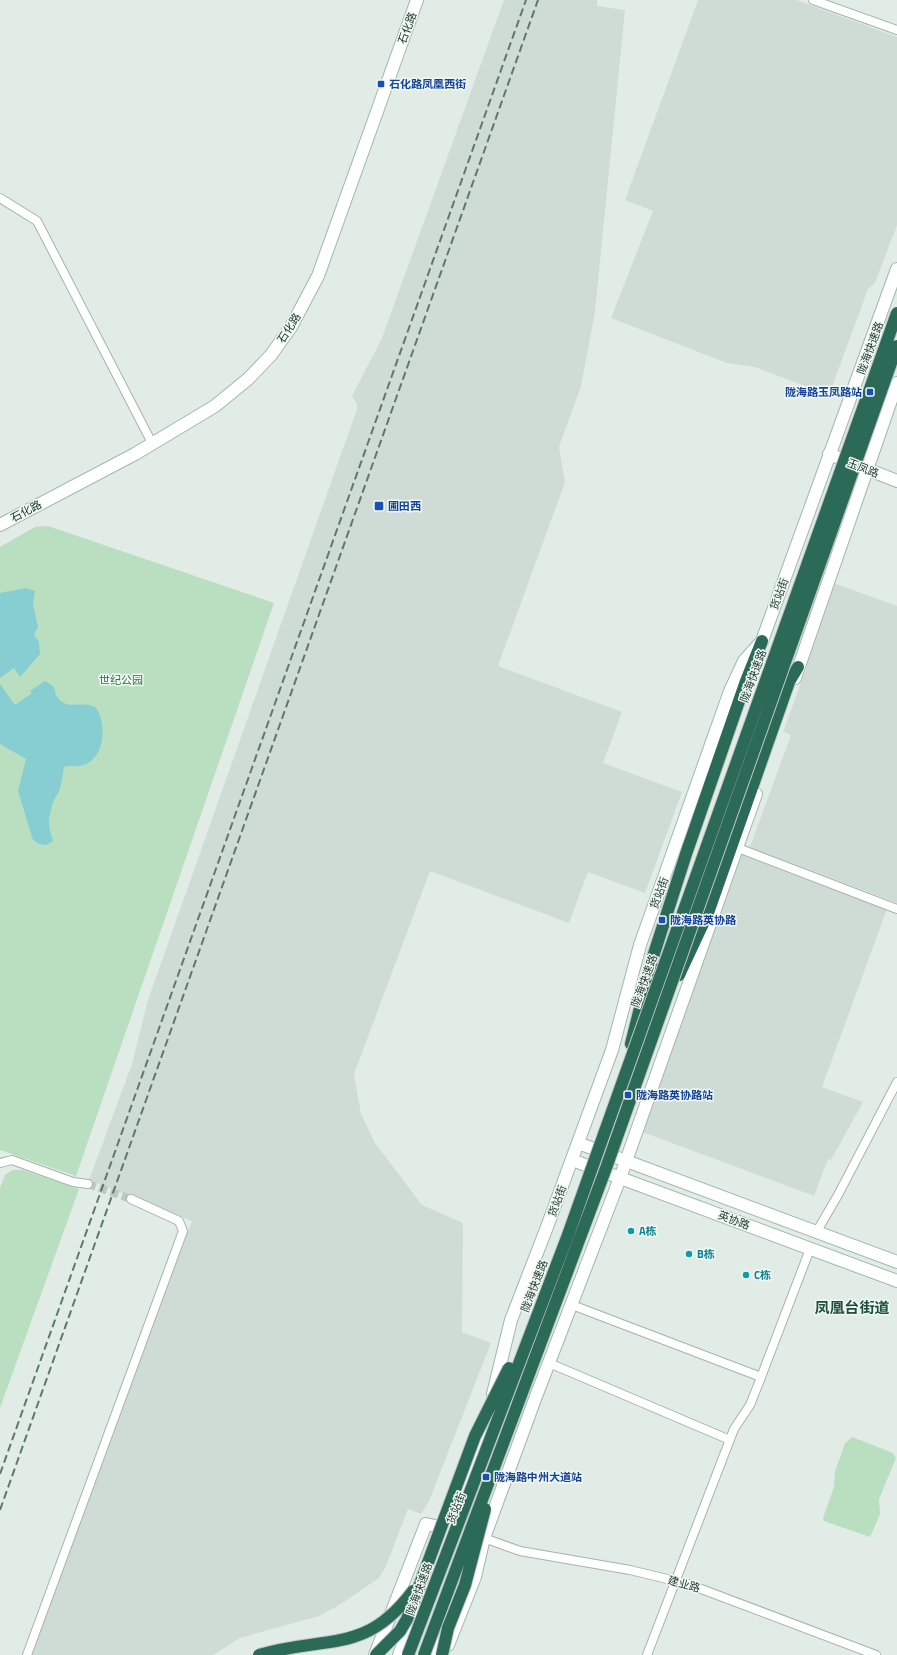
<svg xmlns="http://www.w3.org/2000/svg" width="897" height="1655" font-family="'Titillium Web','Noto Sans SC',sans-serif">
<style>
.built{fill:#cfdcd5}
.green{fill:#b9dec0}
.water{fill:#87ced3}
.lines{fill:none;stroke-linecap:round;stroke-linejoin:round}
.street-tunnel{stroke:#bbc9c2;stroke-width:8;stroke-dasharray:8 4;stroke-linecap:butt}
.street-casing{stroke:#a4b4ad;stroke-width:10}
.secondary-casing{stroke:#9fb8ad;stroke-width:14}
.highway-casing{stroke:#c1c9c6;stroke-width:14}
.street{stroke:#fff;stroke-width:8}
.secondary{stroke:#fff;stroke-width:12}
.highway{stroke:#2c6a58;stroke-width:12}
.rail{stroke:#5b796e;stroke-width:2;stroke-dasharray:8 4;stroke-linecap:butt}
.highway-bridge-casing{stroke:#c1c9c6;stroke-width:14;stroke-linecap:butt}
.highway-bridge{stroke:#2c6a58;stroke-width:12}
.transit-dot{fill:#1a4fb4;stroke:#f1f8f4;stroke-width:1.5}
.culture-dot{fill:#0f9aa8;stroke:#f1f8f4;stroke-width:1.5}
.labels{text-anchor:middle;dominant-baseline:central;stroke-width:3;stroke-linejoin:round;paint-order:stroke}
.street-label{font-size:11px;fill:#213d33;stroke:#f1f8f4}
.transit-label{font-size:11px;font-weight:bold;fill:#164399;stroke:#f1f8f4;text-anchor:start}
.park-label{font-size:11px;fill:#2a7540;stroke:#f1f8f4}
.culture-label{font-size:11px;font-weight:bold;fill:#0d838f;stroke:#f1f8f4;text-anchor:start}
.district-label{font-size:15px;font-weight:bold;fill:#1c503f;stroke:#f1f8f4}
</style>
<rect width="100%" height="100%" fill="#e1ece6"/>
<path class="built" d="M504 0H597V6L625 10 595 312 581 386 559 447 565 482 498 666 622 712 603 763 682 792 645 893 588 872 569 923 430 871 354 1074 361 1114 375 1143 422 1205 463 1223 462 1332 491 1343 429 1501 421 1514 408 1509 386 1566 379 1578 341 1604 319 1616 240 1638 213 1655H29L192 1221 89 1180 132 1064 148 1000 357 409V404L352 396 382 338Z
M698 0H796L897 37V225L875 283 868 289 829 395 755 367 727 363 611 318 653 211 625 200Z
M831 582 897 606V903L750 847 791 735 783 732 807 666 801 663Z
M740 852 888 906 822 1087 863 1102 831 1160 828 1159 814 1196 637 1130Z"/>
<path class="green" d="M48 526 274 603 76 1176 0 1150V547L35 527Z
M12 1170H23L79 1189 0 1408V1188L5 1175Z
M852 1437 893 1453 896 1458 879 1499 880 1514 870 1537 824 1521 823 1518 834 1487 835 1472 845 1443Z"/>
<path class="water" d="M26 588 35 591 33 604 38 627 34 635 39 642 40 654 20 677 14 668 0 678V593Z
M45 681 53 686C55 689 55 692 56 695 65 712 82 700 95 707 107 722 105 753 88 763 78 769 72 764 64 767L60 789 53 802 49 818V827L53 841 46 845 39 844 33 840 18 791 26 759 0 744V684L15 705 32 693 30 691Z"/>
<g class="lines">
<path class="street-tunnel" d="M88 1184 131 1199"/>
<g class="street-casing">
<path id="street" d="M813 0 897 30
M0 198 37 221 152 443
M738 848 897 909
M0 1163 12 1160 73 1182 88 1184
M817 1231 838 1195 897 1082
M572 1305 761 1377
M549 1363 730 1440
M484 1538 520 1551 630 1570 688 1584 876 1655
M27 1655 183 1231 179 1221 131 1199
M647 1655 734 1429 750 1405 758 1385 810 1249"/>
</g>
<g class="secondary-casing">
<path id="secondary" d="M829 454 897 481
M0 525 135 454 215 406 248 379 271 355 291 327 318 276 417 0
M795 678 897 383
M578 1143 897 1262
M572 1160 897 1281
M493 1394 511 1320 547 1227 612 1050 640 945 730 691 744 661 762 641 897 269
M448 1645 475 1577 484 1538 535 1399 620 1178 756 794
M375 1655 426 1524 448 1529
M399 1655 483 1438 488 1416
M432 1655 459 1582 467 1569"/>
</g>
<g class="highway-casing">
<path id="highway" d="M679 975 708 913 789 682 798 667
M631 1044 652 960 686 854 746 681 762 641"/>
</g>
<use href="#street" class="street"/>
<use href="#secondary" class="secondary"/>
<use href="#highway" class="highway"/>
<path class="rail" d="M0 1474 526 0
M0 1510 538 0"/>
<g class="highway-bridge-casing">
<path id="highway-bridge" d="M259 1655C327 1635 365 1655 413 1591
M376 1655 400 1631 407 1619 475 1436 509 1368
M408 1655 568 1235 897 313
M424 1655 606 1168 897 346
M442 1655 448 1628 465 1585 485 1509"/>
</g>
<use href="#highway-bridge" class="highway-bridge"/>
</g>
<g class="transit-dot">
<rect x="377" y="80" width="8" height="8" rx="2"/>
<rect x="866" y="388" width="8" height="8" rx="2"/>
<rect x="374" y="501" width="10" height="10" rx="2"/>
<rect x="658" y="916" width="8" height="8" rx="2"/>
<rect x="624" y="1091" width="8" height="8" rx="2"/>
<rect x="482" y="1473" width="8" height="8" rx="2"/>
</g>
<g class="culture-dot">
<circle cx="631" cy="1231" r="4"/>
<circle cx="689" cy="1254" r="4"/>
<circle cx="746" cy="1275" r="4"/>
</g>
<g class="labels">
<g class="street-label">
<text transform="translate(407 28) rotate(-70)">石化路</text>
<text transform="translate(289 328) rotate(-57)">石化路</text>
<text transform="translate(870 348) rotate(-70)">陇海快速路</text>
<text transform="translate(863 468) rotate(21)">玉凤路</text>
<text transform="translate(26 511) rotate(-28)">石化路</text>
<text transform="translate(779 594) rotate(-70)">货站街</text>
<text transform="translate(753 676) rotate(-70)">陇海快速路</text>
<text transform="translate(659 893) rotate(-70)">货站街</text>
<text transform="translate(644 981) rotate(-70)">陇海快速路</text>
<text transform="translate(557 1201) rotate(-70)">货站街</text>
<text transform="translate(734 1220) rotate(20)">英协路</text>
<text transform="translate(534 1286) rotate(-69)">陇海快速路</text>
<text transform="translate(456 1508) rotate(-69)">货站街</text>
<text transform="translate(684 1584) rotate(15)">建业路</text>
<text transform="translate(419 1589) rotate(-70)">陇海快速路</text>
</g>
<g class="transit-label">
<text x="389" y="84">石化路凤凰西街</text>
<text x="862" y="392" text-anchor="end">陇海路玉凤路站</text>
<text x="388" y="506">圃田西</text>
<text x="670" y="920">陇海路英协路</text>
<text x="636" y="1095">陇海路英协路站</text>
<text x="494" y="1477">陇海路中州大道站</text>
</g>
<g class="park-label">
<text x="121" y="680">世纪公园</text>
</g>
<g class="culture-label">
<text x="639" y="1231">A栋</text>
<text x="697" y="1254">B栋</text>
<text x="754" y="1275">C栋</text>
</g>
<g class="district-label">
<text x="852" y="1307">凤凰台街道</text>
</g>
</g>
</svg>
